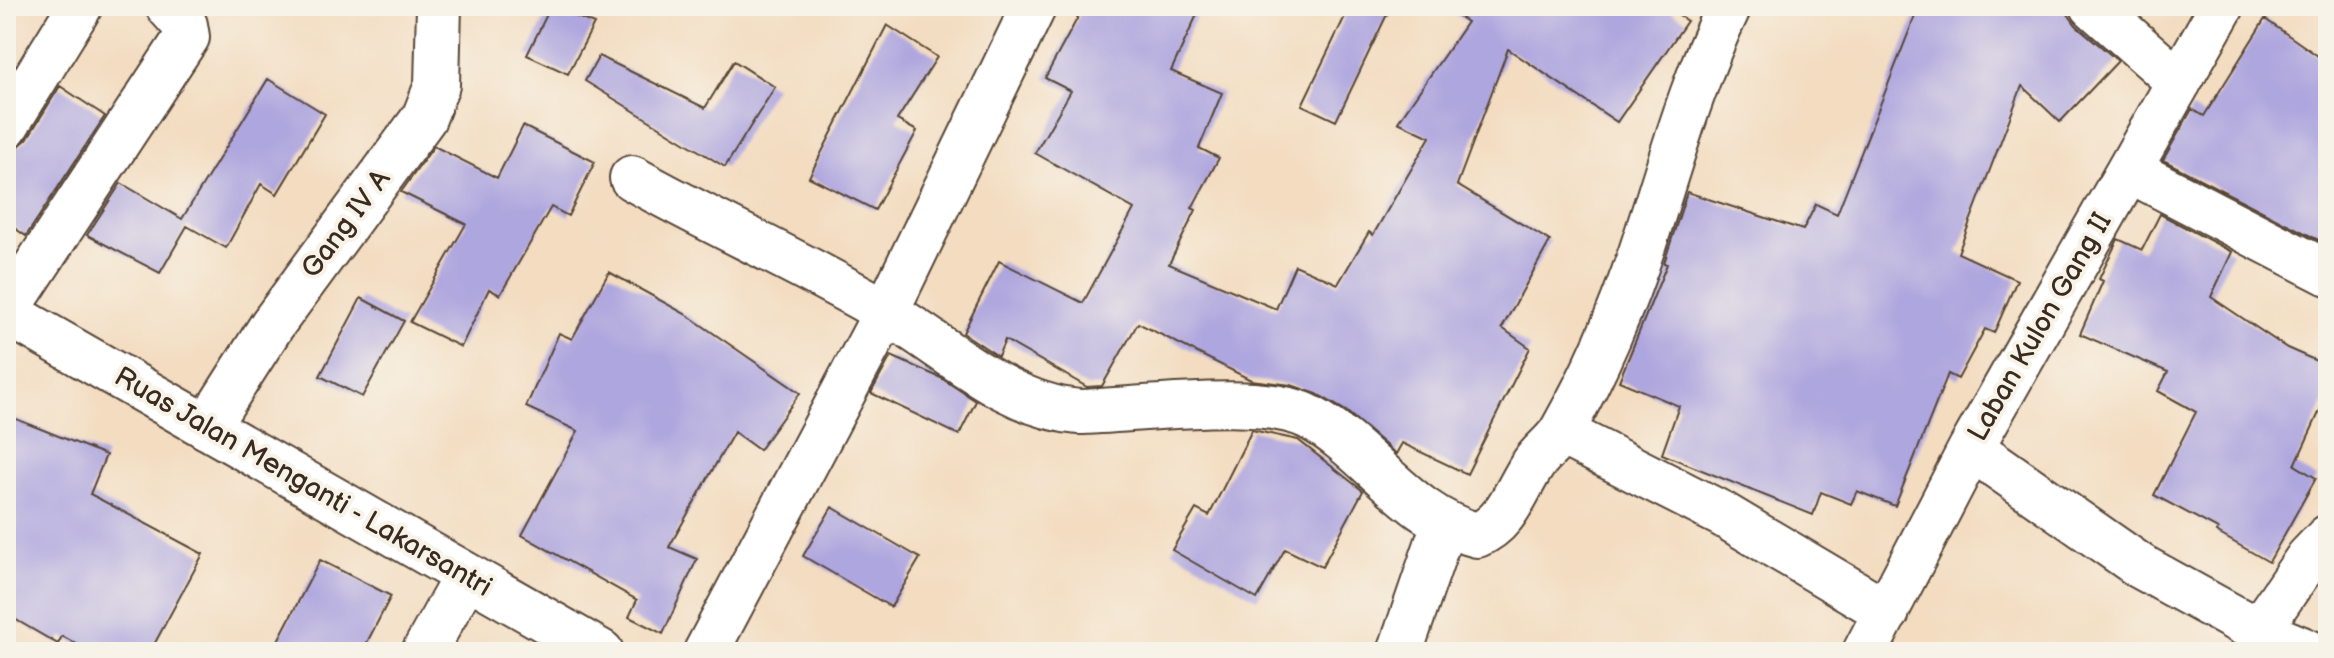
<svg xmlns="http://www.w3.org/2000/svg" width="2334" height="658" font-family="'Balsamiq Sans',sans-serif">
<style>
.building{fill:#aea6de}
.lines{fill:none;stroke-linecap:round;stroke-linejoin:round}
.minor-casing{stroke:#574536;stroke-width:48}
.secondary-casing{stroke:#574536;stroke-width:48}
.minor{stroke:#fff;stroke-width:44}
.secondary{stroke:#fff;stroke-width:44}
.labels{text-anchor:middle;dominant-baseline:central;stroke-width:8;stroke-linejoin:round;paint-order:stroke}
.street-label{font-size:28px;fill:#3b2a1e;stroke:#f7f3e8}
</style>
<rect width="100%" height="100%" fill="#f7f3e8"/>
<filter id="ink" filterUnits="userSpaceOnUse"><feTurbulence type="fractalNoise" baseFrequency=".0125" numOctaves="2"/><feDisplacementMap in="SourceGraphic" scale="16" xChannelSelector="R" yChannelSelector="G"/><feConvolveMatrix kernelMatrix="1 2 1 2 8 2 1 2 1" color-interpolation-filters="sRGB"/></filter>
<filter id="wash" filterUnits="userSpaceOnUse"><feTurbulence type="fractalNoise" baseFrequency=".006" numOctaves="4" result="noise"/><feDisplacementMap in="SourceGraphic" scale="32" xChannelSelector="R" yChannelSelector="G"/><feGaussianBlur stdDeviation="1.8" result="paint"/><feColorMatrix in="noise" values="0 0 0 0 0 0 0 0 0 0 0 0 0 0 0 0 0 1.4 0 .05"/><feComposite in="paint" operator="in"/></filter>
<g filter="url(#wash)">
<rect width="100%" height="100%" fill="#f3dcc0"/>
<g id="blocks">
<path class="building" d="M551 6 594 24 568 74 527 55Z
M1084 6H1201L1171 71 1222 93 1199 148 1219 158 1192 208 1196 210 1169 264 1276 309 1295 265 1338 284 1369 232 1373 235 1430 137 1398 122 1467 22 1443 6H1663L1687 21 1617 122 1508 49 1457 185 1550 241 1502 328 1530 348 1467 474 1402 443 1396 454 1346 411 1317 394 1291 385 1251 380 1138 323 1102 386 1087 387 1005 340 998 356 963 333 999 261 1083 303 1134 209 1035 153 1071 91 1045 78Z
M1350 6H1391L1336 121 1302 105Z
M1919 6H2062L2076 25 2118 61 2060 122 2022 86 1958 253 2017 280 1994 333 1985 329 1958 379 1948 374 1895 506 1857 491 1851 504 1821 492 1813 515 1662 454 1679 406 1619 381 1667 264 1664 263 1687 192 1803 230 1816 204 1837 214Z
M2265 19 2328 63V245L2163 160 2192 109 2204 116Z
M887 25 937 57 897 120 917 131 875 210 809 177Z
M599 56 705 108 734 61 775 87 725 167 585 81Z
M268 79 325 114 277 194 261 184 226 248 187 226 160 273 87 235 121 183 182 219Z
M60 86 105 116 26 236 6 222V157L27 139Z
M523 126 595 162 568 216 551 207 500 295 489 289 461 347 410 322 466 224 401 192 434 146 497 178Z
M2160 214 2232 252 2211 297 2287 348 2328 366V393L2295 465 2316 478 2269 562 2216 532 2218 529 2154 495 2196 412 2158 391 2168 372 2080 334 2103 281 2099 279 2118 239 2142 250Z
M609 272 687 315 800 393 759 450 734 432 669 547 697 559 663 634 629 617 637 600 522 535 578 431 526 407 559 333 572 339Z
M361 298 404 321 362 397 320 376Z
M891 356 941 378 976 401 959 435 871 393Z
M6 415 106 455 90 494 203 554 150 652H92L62 636 58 644 6 614Z
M1252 430 1298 440 1363 491 1322 567 1285 549 1257 599 1172 550 1196 509 1209 516Z
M832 507 920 558 891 607 803 556Z
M320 560 391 596 362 652H272Z"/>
</g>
</g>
<g filter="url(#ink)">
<use href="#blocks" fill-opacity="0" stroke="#574536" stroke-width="2"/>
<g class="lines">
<g class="minor-casing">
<path id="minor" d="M2093 6 2179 82
M6 126 80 6
M2129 170 2328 273
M632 178C716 225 804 264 886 312 948 348 1004 405 1079 412 1137 411 1260 392 1309 417 1369 449 1408 518 1477 535 1507 523 1515 492 1532 466 1540 452 1556 443 1563 429 1597 369 1626 300 1647 234 1672 157 1693 80 1729 6
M6 312 187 37 185 25 168 6
M207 427 272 325 424 118 437 85 439 6
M1562 433 1722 514 1887 612
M1971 448 2140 566 2258 631 2309 652
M2258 631 2308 558 2328 537
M424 652 466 576
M706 652 886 312 1034 6
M1400 652 1444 524
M1865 652 1971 448 2222 6"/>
</g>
<g class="secondary-casing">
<path id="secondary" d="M6 312 601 652"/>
</g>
<use href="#minor" class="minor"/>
<use href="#secondary" class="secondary"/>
</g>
</g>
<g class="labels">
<g class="street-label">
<text transform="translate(346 224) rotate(-53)">Gang IV A</text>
<text transform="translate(2040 327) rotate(-60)">Laban Kulon Gang II</text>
<text transform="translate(303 482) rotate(30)">Ruas Jalan Menganti - Lakarsantri</text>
</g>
</g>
<rect width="2334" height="658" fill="none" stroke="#f7f3e8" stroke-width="32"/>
</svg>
